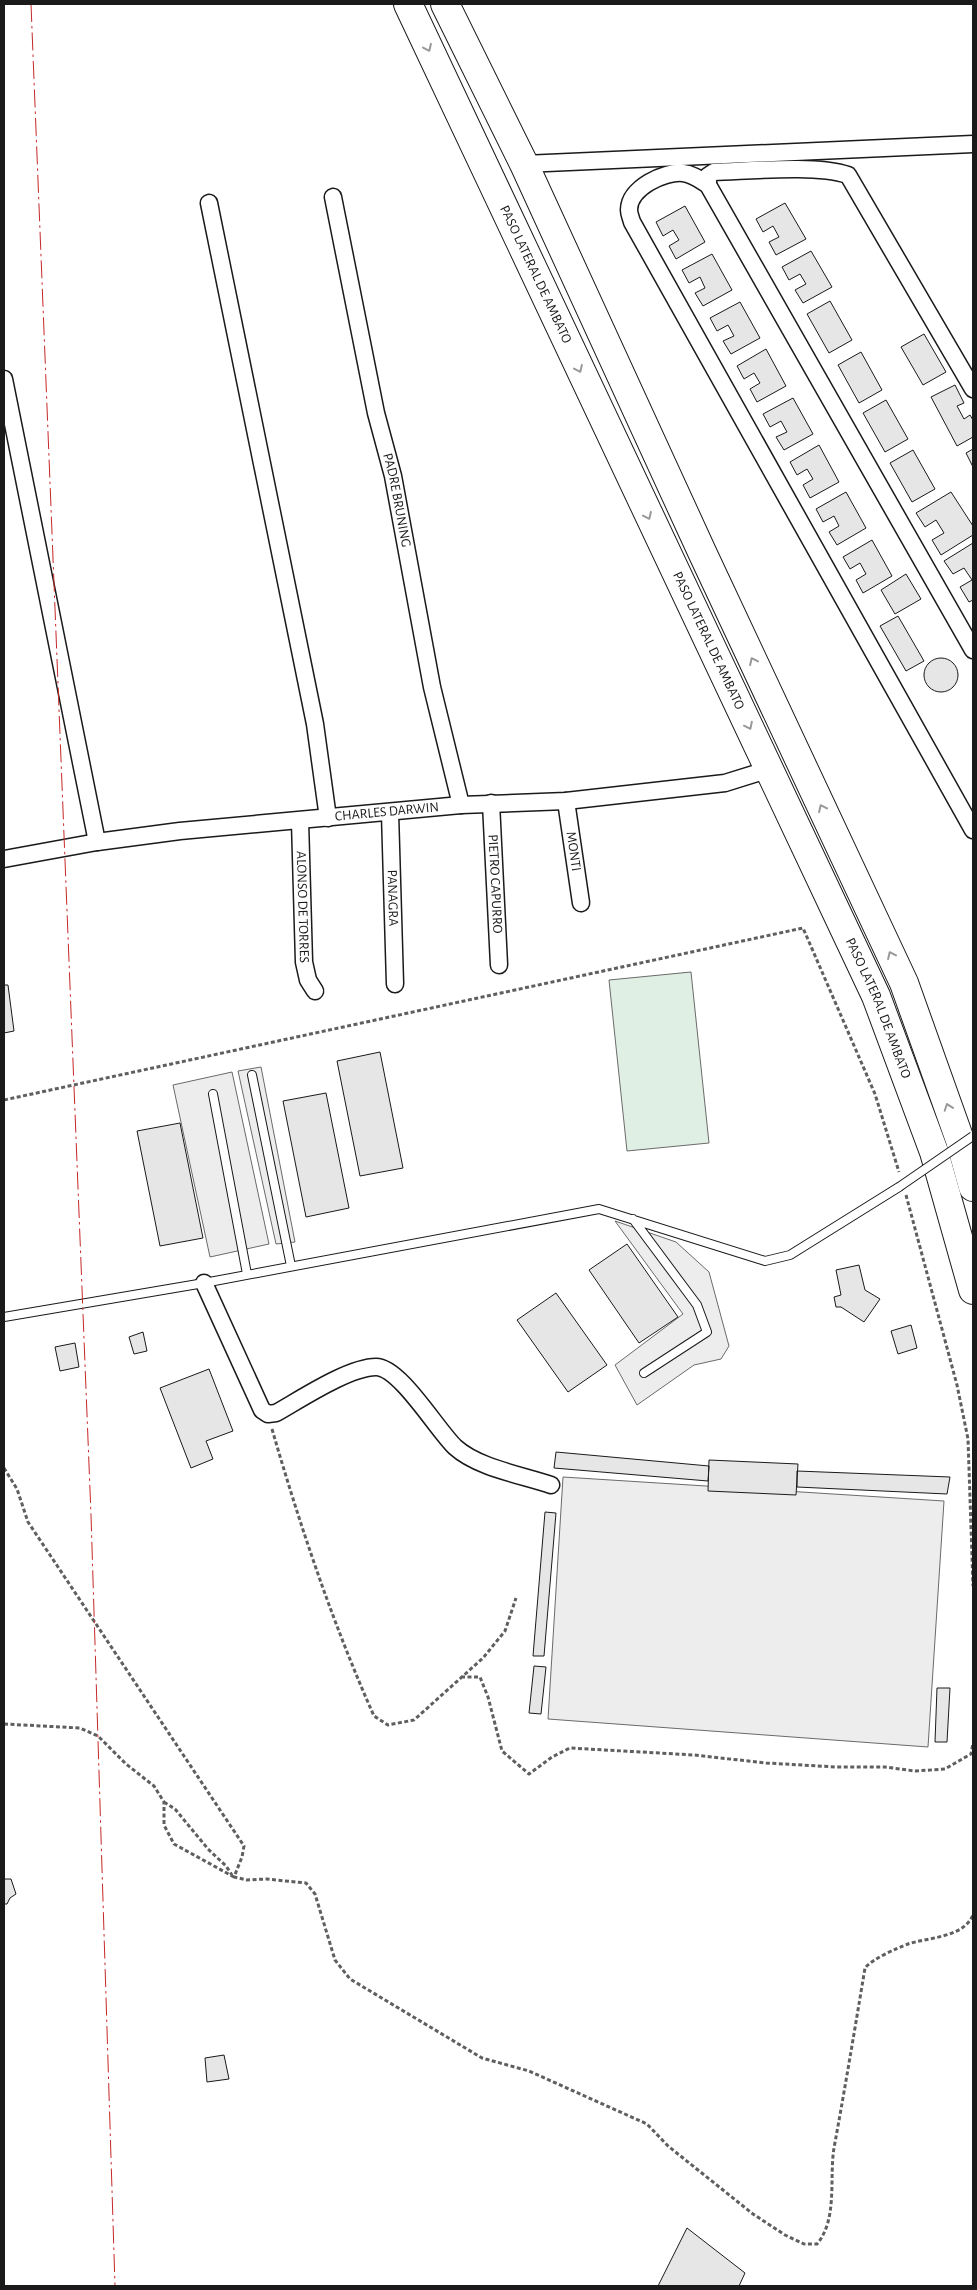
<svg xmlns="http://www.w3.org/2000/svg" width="977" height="2290" font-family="'Alegreya Sans',sans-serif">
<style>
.green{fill:#e0efe3;stroke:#6a6a6a}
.parking{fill:#ededed;stroke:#6a6a6a}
.building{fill:#e6e6e6;stroke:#1a1a1a}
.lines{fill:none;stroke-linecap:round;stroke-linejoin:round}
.lane-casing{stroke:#1a1a1a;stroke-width:10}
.street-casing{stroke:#1a1a1a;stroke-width:19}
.highway-casing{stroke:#1a1a1a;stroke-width:30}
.path{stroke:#5f5f5f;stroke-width:3;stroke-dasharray:4 2.5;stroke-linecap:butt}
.lane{stroke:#fff;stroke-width:8}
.street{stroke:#fff;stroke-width:16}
.highway{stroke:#fff;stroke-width:28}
.lane-bridge-casing{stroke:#1a1a1a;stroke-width:10;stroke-linecap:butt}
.lane-bridge{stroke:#fff;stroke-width:8}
.power{stroke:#c62828;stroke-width:1;stroke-dasharray:18 4 2.5 4;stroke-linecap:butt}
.oneway{stroke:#989898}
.labels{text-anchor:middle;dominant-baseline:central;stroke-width:4;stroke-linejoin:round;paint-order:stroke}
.street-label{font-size:14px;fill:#1a1a1a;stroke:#fff}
</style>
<rect width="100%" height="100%" fill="#fff"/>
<path class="green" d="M691 972 709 1143 627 1151 609 980Z"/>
<path class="parking" d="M261 1067 295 1242 276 1244 238 1071Z
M232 1072 269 1244 210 1257 173 1085Z
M615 1221 676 1242 709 1272 729 1346 721 1359 694 1365 637 1405 615 1365 683 1314Z
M563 1477 944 1501 928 1747 548 1719Z"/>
<path class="building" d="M785 203 806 239 776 255 769 242 779 237 773 226 763 232 756 219Z
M685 206 705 242 676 259 669 246 679 240 673 230 663 236 656 222Z
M811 251 832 287 803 303 795 290 806 284 800 274 789 280 782 267Z
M712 254 732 290 703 306 695 293 705 288 700 277 689 283 682 270Z
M830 301 852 340 829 353 807 314Z
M740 302 760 338 731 354 723 341 734 336 728 325 717 331 710 318Z
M924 334 946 372 923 385 901 347Z
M766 349 786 386 757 402 750 389 760 383 754 373 744 379 737 366Z
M861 352 882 390 859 403 838 365Z
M955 385 964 403 957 406 964 419 970 415 973 420V437L957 446 931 397Z
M793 398 813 434 784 450 776 437 787 432 781 421 770 427 763 414Z
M886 400 908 439 885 452 863 413Z
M819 445 839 482 810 498 803 485 813 479 807 469 797 475 790 462Z
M973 449V467L966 453Z
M913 450 935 489 912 502 890 463Z
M846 492 866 528 837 545 829 532 839 526 834 516 823 522 816 509Z
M951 492 973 526V535L941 555 932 540 944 533 936 520 925 527 916 513Z
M872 540 892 576 863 593 856 580 866 574 860 563 850 569 843 557Z
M973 543V600L969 602 960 587 972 580 964 568 953 574 944 561Z
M906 574 921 599 895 614 881 590Z
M898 616 924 661 906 671 880 626Z
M924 675a17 17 0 1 1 34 0a17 17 0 1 1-34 0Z
M4 985H8L14 1031 4 1033Z
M380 1052 403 1168 360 1176 337 1061Z
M326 1093 349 1208 306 1217 283 1101Z
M180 1123 203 1238 160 1246 137 1131Z
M627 1244 678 1317 639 1343 589 1270Z
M859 1265 865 1290 880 1299 864 1322 841 1307H836L834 1297 841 1295 836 1270Z
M556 1293 607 1365 568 1392 517 1320Z
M911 1325 917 1348 898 1354 891 1331Z
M143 1332 147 1351 134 1354 129 1337Z
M75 1343 79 1367 60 1371 55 1347Z
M209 1369 233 1431 206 1441 213 1459 191 1468 160 1388Z
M556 1452 709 1466 708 1481 554 1468Z
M709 1460 798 1464 796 1495 708 1491Z
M797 1471 950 1477 947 1494 797 1487Z
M545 1512 556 1513 544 1656H533Z
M534 1666 546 1667 541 1714 529 1713Z
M937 1688H950L947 1742H935Z
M4 1879H11L16 1894 10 1898 7 1904H4Z
M224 2055 229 2079 207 2082 205 2058Z
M687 2228 745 2273 739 2286H658Z"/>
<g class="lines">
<g class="lane-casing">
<path id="lane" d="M252 1075 291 1266
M213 1094 247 1274
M633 1219 697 1305 707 1332 644 1373
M4 1317 204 1283 599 1209 765 1261 790 1255 899 1187"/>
</g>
<g class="street-casing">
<g id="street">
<path d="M524 164 973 144"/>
<path d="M708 185V176L714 172C749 171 816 164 848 175L973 389"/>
<path id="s1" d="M333 197 376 413 393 476 432 687 461 805"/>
<path d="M209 203 315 724 328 818"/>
<path d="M4 379 97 842"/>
<path d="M973 650 708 185C700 180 693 174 683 173 664 171 629 188 629 210 629 214 631 218 632 222L973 830"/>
<path id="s2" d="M566 801 581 903"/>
<path id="s3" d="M491 803 499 965"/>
<path id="s4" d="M390 813 395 984"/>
<path id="s5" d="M300 821 304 962 308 980 315 991"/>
<path id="s6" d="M4 859 97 842 180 831 461 805 566 801 725 783 770 769"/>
<path d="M204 1283 262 1410 268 1414 276 1413C301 1399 349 1367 376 1367 400 1367 437 1430 455 1447 478 1468 522 1475 551 1485"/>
</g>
</g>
<g class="highway-casing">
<g id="highway">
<path id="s7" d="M408 4 876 996 934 1152 973 1290"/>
<path d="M445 4 524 164 702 552 904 983 960 1140 973 1187"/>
</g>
</g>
<path class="path" d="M4 1100 803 928 875 1094 899 1172
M906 1195 957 1385 968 1439 973 1586
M272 1429C300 1526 333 1624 374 1716L388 1725 414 1720 483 1658 505 1631 516 1598
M4 1468 17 1489 28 1522 244 1846 242 1857 234 1877 247 1880 266 1879 306 1883 315 1894 335 1960 350 1979 482 2058 529 2071 647 2124 668 2146 753 2214 785 2235 804 2244H817C838 2219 829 2178 834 2148 845 2088 855 2028 865 1968 872 1959 897 1948 908 1944 929 1937 963 1938 973 1915
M461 1677H480L488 1697 502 1751 529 1774 552 1757 570 1748 694 1755 766 1763 836 1767H885L915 1771 945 1769 971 1754 973 1743
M4 1724 80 1728 98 1736 126 1764 154 1786 164 1802V1825L174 1844 234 1877
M164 1802 175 1809 208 1849 226 1866 232 1875"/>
<use href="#lane" class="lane"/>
<use href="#street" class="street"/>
<use href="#highway" class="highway"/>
<g class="lane-bridge-casing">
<path id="lane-bridge" d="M899 1187 973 1136"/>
</g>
<use href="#lane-bridge" class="lane-bridge"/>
<path class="power" d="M31 4 91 1515 115 2286"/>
</g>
<defs><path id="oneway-chevron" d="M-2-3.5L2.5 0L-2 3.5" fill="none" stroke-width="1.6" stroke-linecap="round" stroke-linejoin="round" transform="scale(1.25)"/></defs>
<g class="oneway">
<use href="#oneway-chevron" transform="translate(428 48) rotate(65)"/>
<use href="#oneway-chevron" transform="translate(579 369) rotate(65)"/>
<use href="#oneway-chevron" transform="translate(648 516) rotate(65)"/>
<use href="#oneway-chevron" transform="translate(753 661) rotate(-115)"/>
<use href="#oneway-chevron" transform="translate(749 726) rotate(64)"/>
<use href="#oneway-chevron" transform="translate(822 808) rotate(-115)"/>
<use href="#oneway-chevron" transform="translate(891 955) rotate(-115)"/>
<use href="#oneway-chevron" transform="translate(948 1107) rotate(-109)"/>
</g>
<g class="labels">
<g class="street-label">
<text stroke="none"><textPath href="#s7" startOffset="299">PASO LATERAL DE AMBATO</textPath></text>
<text stroke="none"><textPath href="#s1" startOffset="310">PADRE BRUNING</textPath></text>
<text stroke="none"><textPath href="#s7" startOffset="704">PASO LATERAL DE AMBATO</textPath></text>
<text stroke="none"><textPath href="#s6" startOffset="386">CHARLES DARWIN</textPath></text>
<text stroke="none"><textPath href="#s2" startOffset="51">MONTI</textPath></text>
<text stroke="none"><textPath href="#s3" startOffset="81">PIETRO CAPURRO</textPath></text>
<text stroke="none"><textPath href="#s4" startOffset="85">PANAGRA</textPath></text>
<text stroke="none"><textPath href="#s5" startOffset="86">ALONSO DE TORRES</textPath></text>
<text stroke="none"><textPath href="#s7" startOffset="1109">PASO LATERAL DE AMBATO</textPath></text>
</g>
</g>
<rect width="977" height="2290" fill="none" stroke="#1a1a1a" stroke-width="10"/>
</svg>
